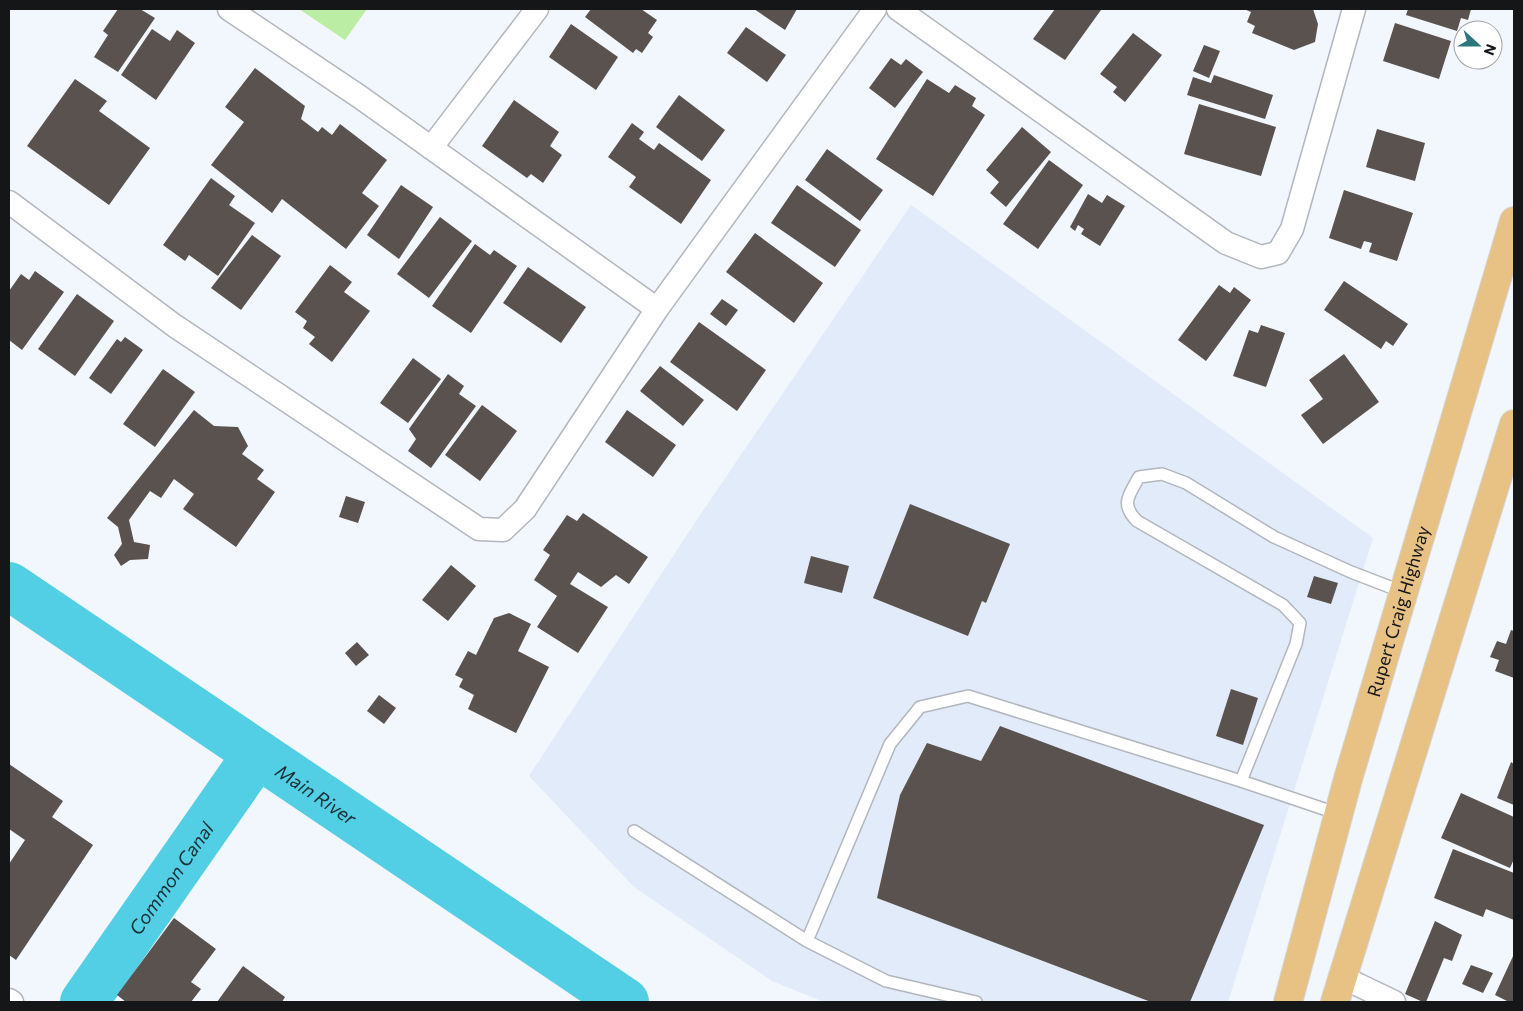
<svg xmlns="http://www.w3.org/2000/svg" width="1523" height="1011" font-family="Commissioner,sans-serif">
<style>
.built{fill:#e2ebf9}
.green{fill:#bceda5}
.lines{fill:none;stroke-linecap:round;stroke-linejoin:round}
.river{stroke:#53cfe5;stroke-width:48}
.building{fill:#5a524f}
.lane-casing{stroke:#b2b6bd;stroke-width:14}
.street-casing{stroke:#b2b6bd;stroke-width:25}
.primary-casing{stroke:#d5d5d5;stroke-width:30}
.lane{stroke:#fff;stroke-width:11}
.street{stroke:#fff;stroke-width:22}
.primary{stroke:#e8c184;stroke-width:28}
.labels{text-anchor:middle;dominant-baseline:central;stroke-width:5;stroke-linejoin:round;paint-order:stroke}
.street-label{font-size:18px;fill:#141618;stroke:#fff}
.water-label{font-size:19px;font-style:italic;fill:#1a3034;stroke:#fff}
</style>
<rect width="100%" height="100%" fill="#f2f6fd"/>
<path class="built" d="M911 205 1373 538 1228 1002H824L772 981 634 887 529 776 698 518Z"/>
<path class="green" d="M299 9H367L345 40Z"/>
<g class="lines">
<g class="river">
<path id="s1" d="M9 586 625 1002"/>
<path id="s2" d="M84 1002 257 754"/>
</g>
</g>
<path class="building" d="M118 9H140L155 18 118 72 94 57 108 35 103 31Z
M591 9H641L657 20 648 33 653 37 642 53 636 49 633 53 585 17Z
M754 9H797L785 30Z
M1055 9 1101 10 1065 60 1033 39Z
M1244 9H1313L1318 24 1315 42 1294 50 1252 33 1255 26 1247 22 1251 12Z
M1408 9H1471L1468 20 1461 18 1457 31 1406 15Z
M1395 23 1451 41 1439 79 1383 61Z
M571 24 618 57 596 90 549 57Z
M746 27 786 55 767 82 727 53Z
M152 29 170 41 177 30 195 43 156 100 121 75Z
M1133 33 1162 55 1125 102 1113 92 1117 87 1100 74Z
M1204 45 1220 51 1209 78 1193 71Z
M891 58 901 65 906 59 923 72 895 108 869 88Z
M255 68 305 106 301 119 318 132 322 127 332 135 340 124 387 160 362 193 379 206 346 249 282 199 272 213 211 165 244 122 225 107Z
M1214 75 1273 95 1265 119 1187 95 1193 77 1211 83Z
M75 79 107 101 99 111 150 148 109 205 27 146Z
M927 79 949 93 955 85 976 98 972 106 985 115 933 196 876 159Z
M679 95 725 130 702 161 656 127Z
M514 100 559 132 550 146 562 155 543 183 531 174 527 178 482 146Z
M1199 104 1276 127 1261 176 1184 154Z
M632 123 644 132 639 139 654 150 659 143 711 180 681 224 629 187 636 177 608 157Z
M1022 127 1051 152 1006 207 990 193 999 182 986 170Z
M1377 129 1425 143 1415 181 1366 167Z
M827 149 883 190 860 221 805 180Z
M1049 160 1083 185 1038 249 1003 224Z
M211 178 235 196 229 205 255 223 218 276 189 255 185 261 163 245Z
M401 185 433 207 399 259 367 235Z
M797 185 861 230 835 267 771 223Z
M1344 190 1413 213 1397 261 1369 252 1372 243 1364 241 1361 249 1329 238Z
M1088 194 1102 203 1107 195 1125 206 1100 246 1081 234 1084 229 1078 225 1075 231 1070 227Z
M440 217 472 241 429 298 397 274Z
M755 233 823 283 794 323 726 272Z
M252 235 281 256 241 310 211 288Z
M475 244 490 255 494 250 517 266 471 333 432 306Z
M330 265 352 282 344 292 370 311 332 362 309 344 315 337 303 328 307 321 295 312Z
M528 267 586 307 561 343 503 303Z
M35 271 64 292 22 350 9 340V291L21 274 29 280Z
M1344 281 1408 324 1393 346 1386 341 1381 349 1324 310Z
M1219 285 1230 293 1234 287 1251 300 1206 361 1178 340Z
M77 294 114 321 75 376 38 349Z
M722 299 738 310 726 326 710 314Z
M699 322 766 370 737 411 670 362Z
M1261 325 1285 333 1266 387 1233 376 1249 330 1258 333Z
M125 337 143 350 111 394 89 378 117 339 121 342Z
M1344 354 1379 402 1323 444 1301 415 1323 399 1309 380Z
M413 358 441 379 408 423 380 403Z
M660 366 704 400 683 426 640 391Z
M163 369 195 392 155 447 123 424Z
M448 374 464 386 459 394 476 406 431 468 408 451 416 439 409 429Z
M482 405 517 431 480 481 445 455Z
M194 410 214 426 238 427 248 446 242 454 264 470 257 479 275 492 236 547 183 509 194 494 174 479 161 498 150 491 129 520 134 542 150 545 148 559 130 560 121 566 114 555 122 544 118 527 107 518Z
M627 410 676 445 653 477 605 442Z
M346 496 365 502 358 523 339 517Z
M910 504 1010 544 986 603 982 601 968 636 873 598Z
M583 513 648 557 629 584 616 575 601 587 578 572 570 584 608 607 578 653 537 627 557 596 534 580 550 555 543 550 567 515 577 521Z
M811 556 849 566 842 593 804 583Z
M451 565 476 586 448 621 422 600Z
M1314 576 1338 583 1331 604 1307 597Z
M509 613 531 624 518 651 549 667 516 733 468 709 474 695 459 687 463 679 455 675 468 651 476 655 494 618Z
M1511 630 1514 631V678L1495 671 1499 660 1490 657 1497 641 1506 644Z
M357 642 369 655 356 666 345 653Z
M1231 689 1258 698 1243 745 1216 736Z
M379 695 396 708 384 724 367 711Z
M1000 726 1264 825 1190 1002H1151L877 898 900 795 927 743 981 761Z
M1511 762 1514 764V805L1497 798Z
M9 764 63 801 52 817 93 845 16 960 9 955V864L25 840 9 829Z
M1461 793 1514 817V859L1510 868 1441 838Z
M1453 849 1514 873V920L1486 909 1483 917 1434 898Z
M174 918 216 949 191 982 201 989 191 1002H126L117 995Z
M1435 921 1462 935 1452 961 1444 958 1426 1002H1423L1405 994Z
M1514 954V1002H1509L1495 995Z
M1471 965 1493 973 1483 993 1462 984Z
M243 966 285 997 282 1002H217Z"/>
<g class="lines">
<g class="lane-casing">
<path id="lane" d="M1241 781 1339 814
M634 831 807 941 886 981 976 1002
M807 941 890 744 920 707 968 696 1241 781 1296 644 1300 623 1283 605 1137 521C1120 504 1129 495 1139 477L1162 474 1186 483 1274 537 1351 572 1403 592"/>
</g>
<g class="street-casing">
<path id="street" d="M229 9 360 97 657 309
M898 9 1226 243 1261 257 1278 253 1292 229 1354 9
M431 148 537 9
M9 202 175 326 479 529 503 530 525 509 657 309 875 9
M1342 977 1394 1002
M9 1000 12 1002"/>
</g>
<g class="primary-casing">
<g id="primary">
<path id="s3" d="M1288 1002 1348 779 1514 221"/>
<path d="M1335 1002 1514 424"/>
</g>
</g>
<use href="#lane" class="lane"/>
<use href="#street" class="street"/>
<use href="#primary" class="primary"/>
</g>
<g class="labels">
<g class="street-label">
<text stroke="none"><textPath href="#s3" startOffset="406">Rupert Craig Highway</textPath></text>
</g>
<g class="water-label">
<text stroke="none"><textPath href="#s1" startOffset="371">Main River</textPath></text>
<text stroke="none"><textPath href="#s2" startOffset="151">Common Canal</textPath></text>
</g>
</g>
<rect width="1523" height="1011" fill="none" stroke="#141618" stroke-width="20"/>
<g transform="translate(1478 45) rotate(111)"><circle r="24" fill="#ffffff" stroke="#a1a2a3"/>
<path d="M0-4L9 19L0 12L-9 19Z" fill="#2d767c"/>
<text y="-8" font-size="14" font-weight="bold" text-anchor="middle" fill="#141618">N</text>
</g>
</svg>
